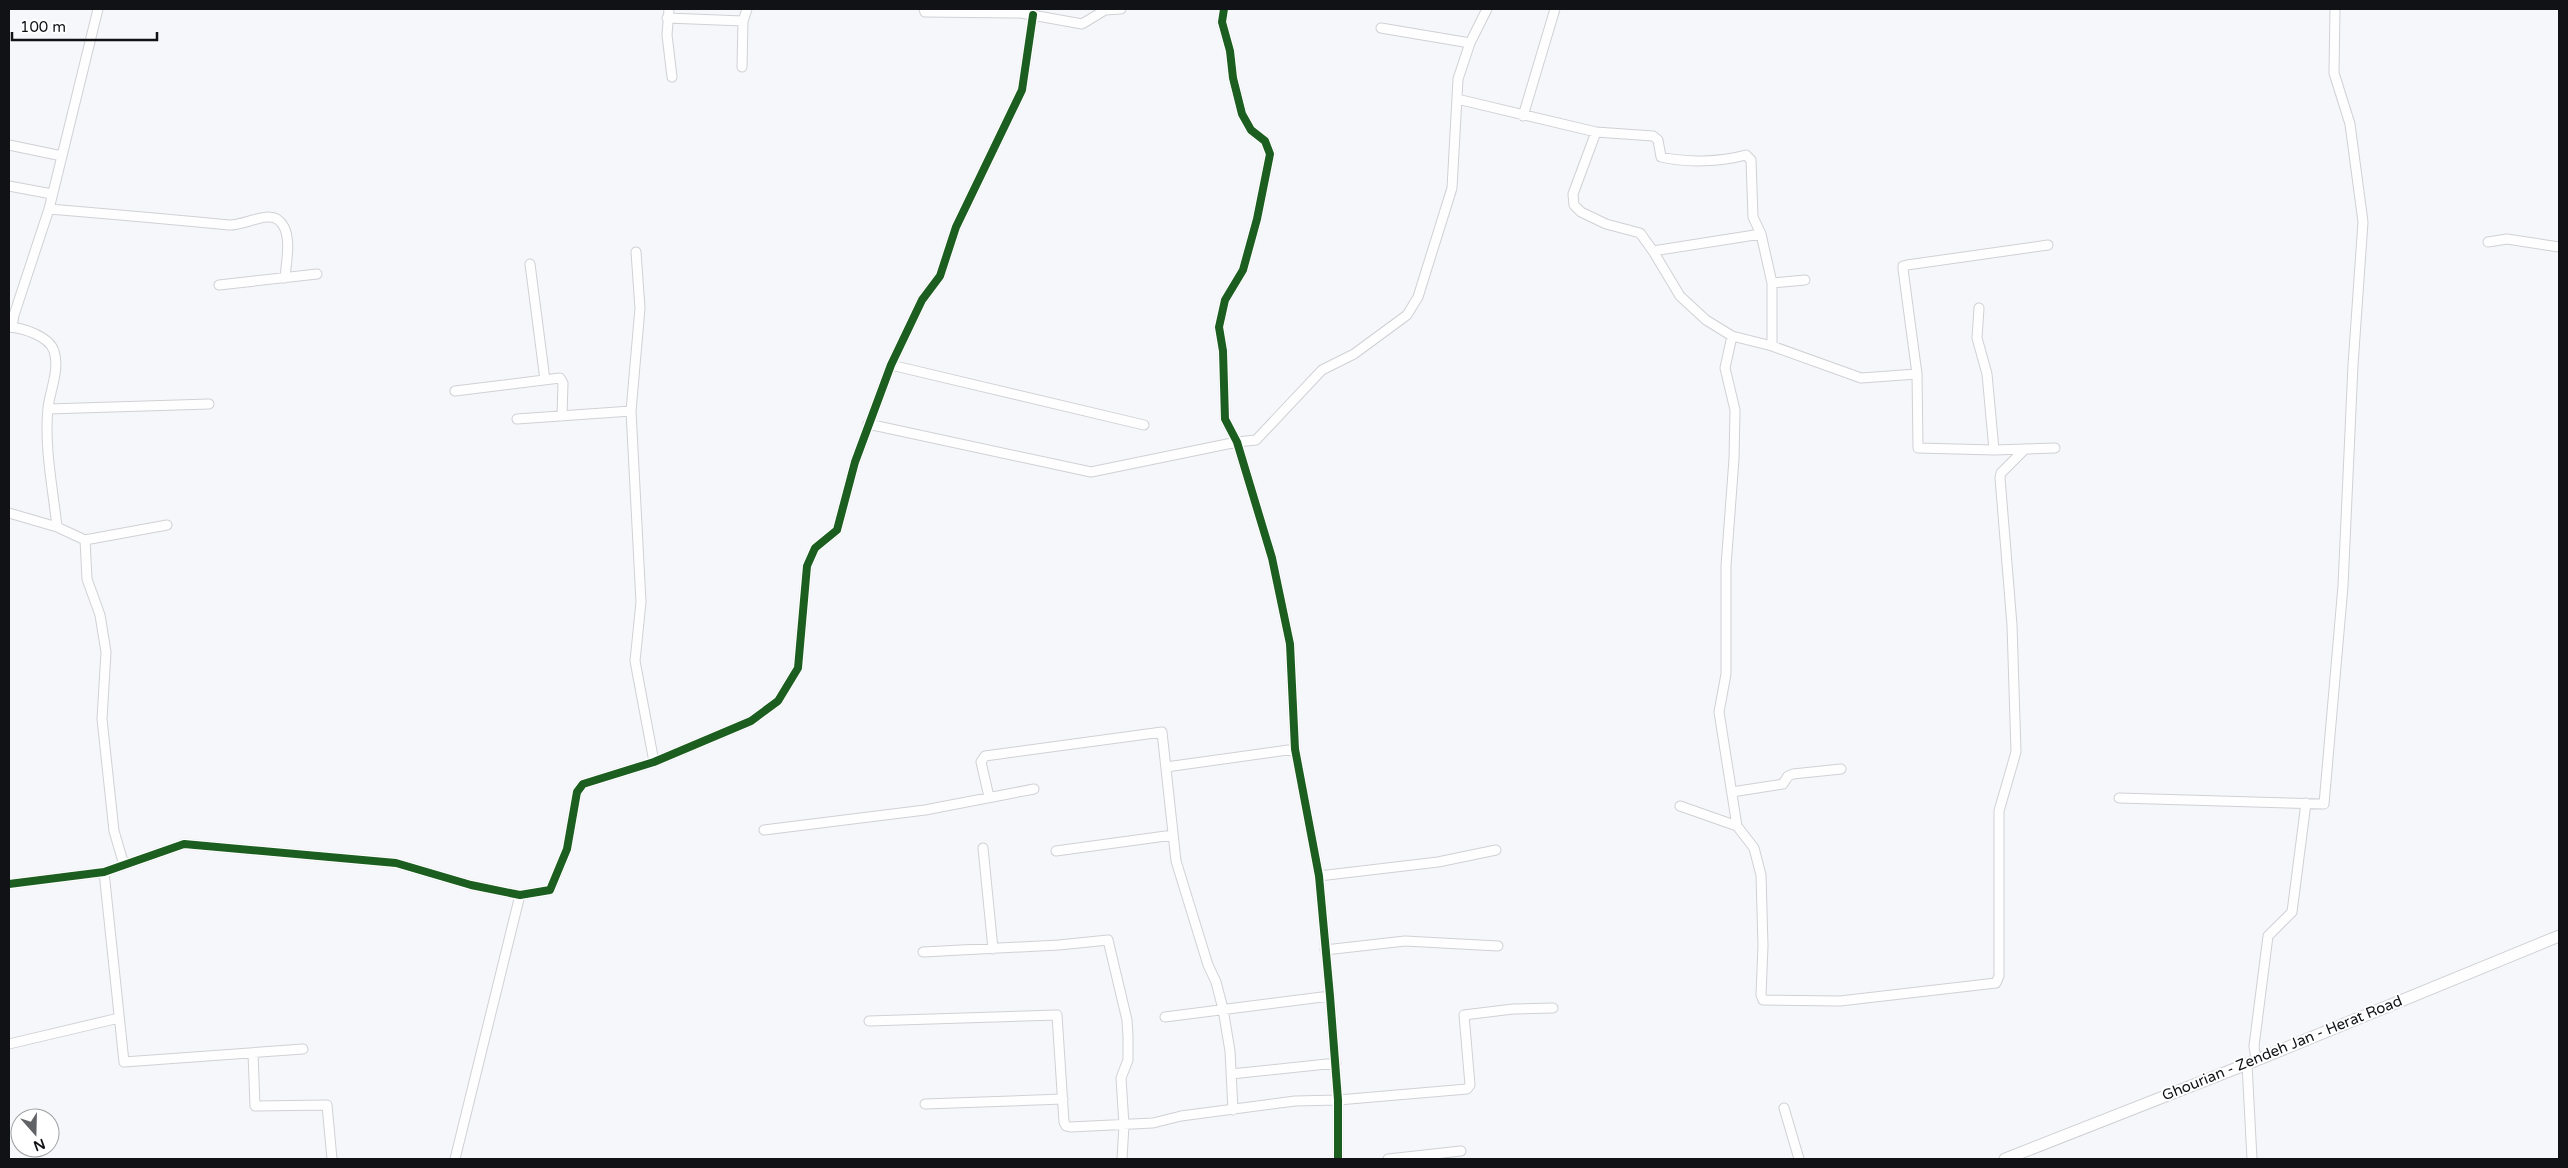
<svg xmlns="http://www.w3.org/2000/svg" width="2568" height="1168" font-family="'Varela Round',sans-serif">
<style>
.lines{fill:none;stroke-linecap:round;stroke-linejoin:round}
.minor-casing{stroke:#d0d1d5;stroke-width:11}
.major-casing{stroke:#d0d1d5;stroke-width:13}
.minor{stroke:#fefefe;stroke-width:9}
.major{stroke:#fefefe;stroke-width:11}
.cycleway-casing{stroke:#fff;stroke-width:11}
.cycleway{stroke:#1b5e20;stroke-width:8}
.labels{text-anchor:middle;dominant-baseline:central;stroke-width:4;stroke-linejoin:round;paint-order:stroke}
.street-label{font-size:15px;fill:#101216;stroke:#fff}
</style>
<rect width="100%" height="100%" fill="#f6f7fb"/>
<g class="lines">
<g class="minor-casing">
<path id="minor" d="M669 9 667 35 672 77
M924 9 925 12 1021 13 1082 24 1105 10 1121 9
M1224 9 1222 22 1230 51 1233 78 1242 114 1251 130 1265 141 1270 154 1257 219 1243 270 1225 300 1219 327 1223 351 1225 419 1237 442 1272 558 1290 644 1295 749 1319 876 1330 996 1338 1100V1159
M667 18 743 21
M1381 28 1470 43
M742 67 743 21 747 9
M1457 99 1596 132 1653 136 1658 140 1661 157C1687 163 1720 162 1746 155L1751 160 1753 217 1761 234 1772 283 1805 280
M1523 116 1555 9
M1596 132 1573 194 1574 205 1581 212 1606 224 1640 233 1653 251 1680 296 1706 320 1732 336 1772 346 1861 378 1917 374
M9 145 62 156
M9 186 52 194
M49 209C109 214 169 219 229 225 243 226 265 212 277 219 294 230 286 262 285 278
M2488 242 2507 239 2559 247
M2048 245 1907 265 1903 266V269L1917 374 1918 448 1994 450 2055 448
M1653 251 1761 234
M636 252 640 308 631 411 641 602 635 661 654 762
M530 264 545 380
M1772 283V346
M219 285 317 274
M1979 308 1977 338 1987 374 1994 450
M9 327C23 328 49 336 54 351 60 370 50 390 48 408 44 447 53 489 57 527
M12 327 14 315 49 209 98 9
M1732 336 1725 368 1735 410 1734 459 1726 566V674L1719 712 1737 826
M891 365 1144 425
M455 391 560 378 563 383 562 416
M48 409 209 404
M517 419 631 411
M868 424 1091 472 1237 442 1256 440 1322 370 1354 354 1407 315 1418 297 1452 188 1458 79 1470 43 1487 9
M9 513 57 527 85 540 167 525
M85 540 87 579 100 615 106 652 102 719 114 831 124 865
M1166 767 1295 749
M1732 792 1783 784 1788 776 1793 774 1841 769
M989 797 981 762 985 756 1162 732 1176 861 1208 965 1216 982 1223 1009 1230 1051 1233 1110
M2119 798 2324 804 2343 586 2353 365 2363 222 2350 124 2334 73 2335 9
M1680 806 1737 826 1754 848 1761 875 1763 946 1761 995 1763 1000 1840 1001 1996 983 1999 976V811L2016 752 2012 625 2000 478 2001 473 2025 449
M764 830 925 810 1034 789
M983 848 993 949
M1056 851 1173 835
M104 872 124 1062 303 1049
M1319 876 1438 862 1496 850
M9 884 104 872 184 844 396 863 471 885 520 895 550 890 567 849 577 792 583 784 654 762 751 721 778 701 798 668 807 566 815 548 837 530 855 462 891 365 922 300 940 276 956 227 1022 90 1033 15
M1325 950 1405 941 1498 946
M923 952 1059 945 1108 940 1127 1020 1128 1037V1060L1121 1078 1124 1125 1122 1159
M1165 1017 1330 996
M869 1021 1057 1015 1064 1122 1066 1126 1070 1127 1153 1123 1181 1116 1295 1101 1338 1100 1467 1089 1470 1085 1464 1015 1513 1009 1553 1008
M9 1044 119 1018
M253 1053 255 1106 327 1105 332 1159
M2256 1060 2254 1046 2268 936 2292 912 2306 803
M2247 1064 2252 1159
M1231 1074 1336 1063
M925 1104 1063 1099
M1784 1108 1799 1159
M455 1159 520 895
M1388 1159 1461 1151"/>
</g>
<g class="major-casing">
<path id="major" d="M2005 1159 2247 1064 2559 936"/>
</g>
<use href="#minor" class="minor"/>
<use href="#major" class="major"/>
<g class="cycleway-casing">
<path id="cycleway" d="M1224 9 1222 22 1230 51 1233 78 1242 114 1251 130 1265 141 1270 154 1257 219 1243 270 1225 300 1219 327 1223 351 1225 419 1237 442 1272 558 1290 644 1295 749 1319 876 1330 996 1338 1100V1159
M9 884 104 872 184 844 396 863 471 885 520 895 550 890 567 849 577 792 583 784 654 762 751 721 778 701 798 668 807 566 815 548 837 530 855 462 891 365 922 300 940 276 956 227 1022 90 1033 15"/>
</g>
<use href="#cycleway" class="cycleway"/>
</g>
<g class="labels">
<g class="street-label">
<text transform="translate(2282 1048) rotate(-22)">Ghourian - Zendeh Jan - Herat Road</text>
</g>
</g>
<rect width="2568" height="1168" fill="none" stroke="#101216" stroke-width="20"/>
<g transform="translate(35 1133) rotate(160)"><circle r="24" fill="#ffffff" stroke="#9fa0a2"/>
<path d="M0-4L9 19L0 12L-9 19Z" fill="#606266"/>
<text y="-8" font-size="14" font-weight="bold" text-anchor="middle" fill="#101216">N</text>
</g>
<path d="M12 32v8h145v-8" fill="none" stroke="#101216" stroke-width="2.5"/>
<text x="20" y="32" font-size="15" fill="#101216" stroke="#ffffff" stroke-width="4" paint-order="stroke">100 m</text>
</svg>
